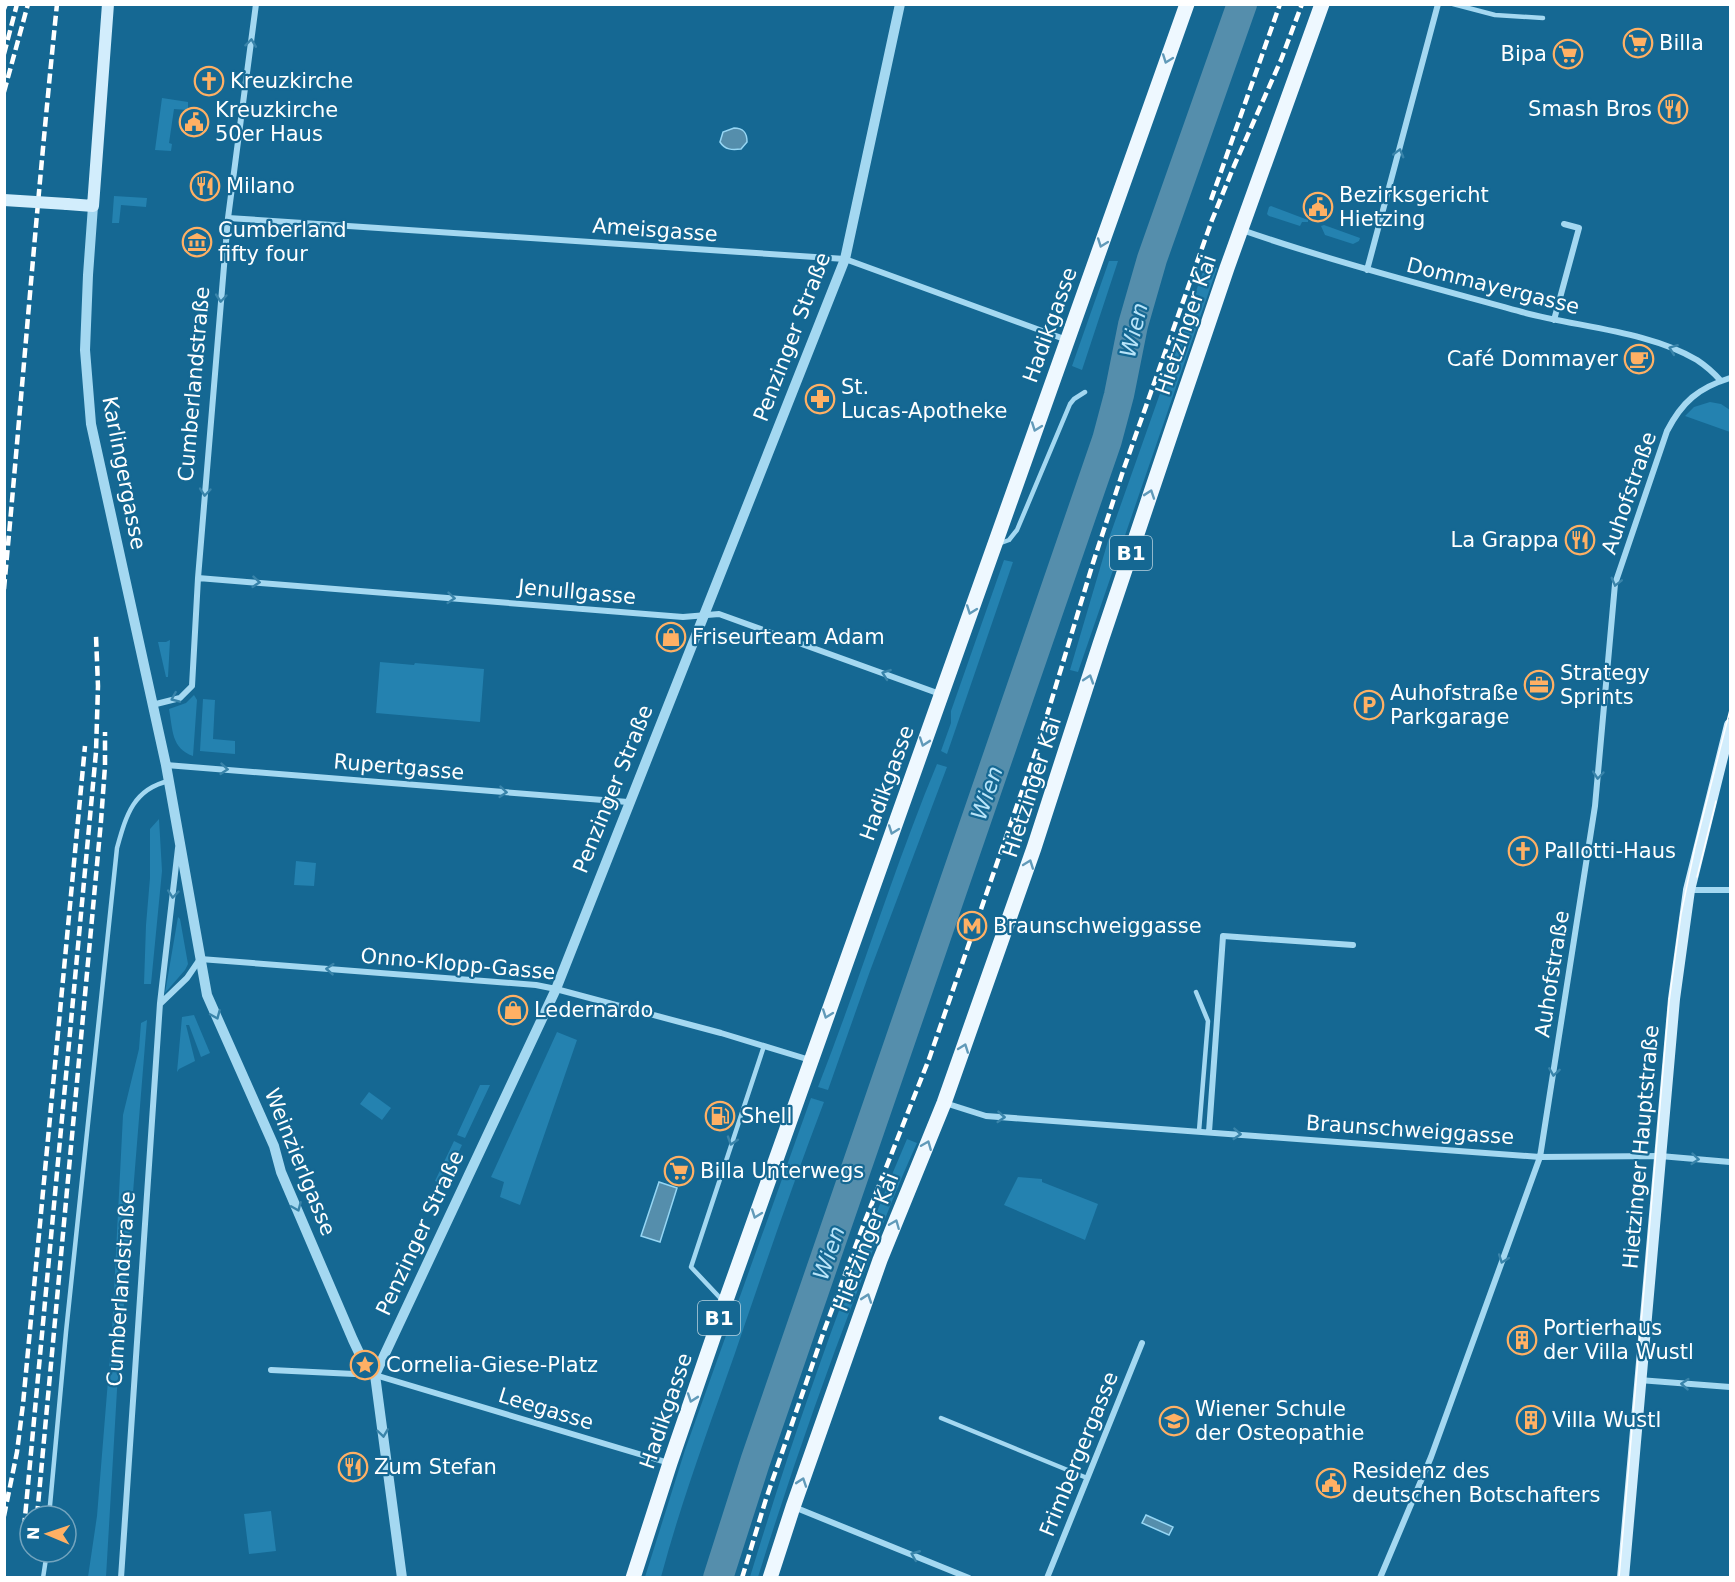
<svg xmlns="http://www.w3.org/2000/svg" width="1735" height="1582" font-family="'DejaVu Sans',sans-serif">
<style>
.green{fill:#2482b0}
.water{fill:#558eac;stroke:#96d6f4;stroke-width:1.5}
.lines{fill:none;stroke-linecap:round;stroke-linejoin:round}
.river{stroke:#558eac;stroke-width:30}
.service{stroke:#a4d8f1;stroke-width:4.5}
.minor{stroke:#a4d8f1;stroke-width:6}
.tertiary{stroke:#a4d8f1;stroke-width:10}
.secondary{stroke:#d2edfc;stroke-width:12}
.primary{stroke:#eef8ff;stroke-width:15}
.tram{stroke:#fff;stroke-width:1.5}
.rail{stroke:#fff;stroke-width:4.5;stroke-dasharray:10 4.5;stroke-linecap:butt}
.secondary-bridge{stroke:#d2edfc;stroke-width:12}
.oneway{stroke:#3984aa}
.oneway2{stroke:#619ab9}
.labels{text-anchor:middle;dominant-baseline:central;stroke-width:4.5;stroke-linejoin:round;paint-order:stroke}
.shield{fill:#156893;stroke:#b9d2df;stroke-width:1.5}
.shield-label{font-size:20px;font-weight:bold;fill:#fff}
.poi-label{font-size:21px;fill:#fff;stroke:#156893;text-anchor:start}
.street-label{font-size:21px;fill:#fff;stroke:#156893}
.water-label{font-size:22px;font-style:italic;fill:#b8e4f9;stroke:#156893}
</style>
<rect width="100%" height="100%" fill="#156893"/>
<path class="green" d="M162 98 188 102V110L174 109 169 143 172 144 171 151 155 150Z
M114 196 147 198 146 207 121 205 119 223H112Z
M1271 206 1308 220V222H1302L1300 226 1269 216 1267 214 1269 207Z
M1324 225 1360 238 1359 241 1353 244 1325 235 1321 226Z
M1109 261H1118L1082 370 1072 366Z
M1206 263 1217 268 1078 672 1070 670 1108 541Z
M1710 402 1721 404 1730 410V432L1685 416 1694 407Z
M1004 560 1013 562 947 754 941 751 951 723V711Z
M170 640 168 677H166L158 642H166Z
M380 662 414 665 415 663 484 669 480 722 376 713Z
M194 695 197 700 193 756C171 748 173 730 169 709L186 703Z
M203 699 215 700 213 739 235 741V754L200 751Z
M937 764 947 767 870 971 828 1090 818 1087C860 980 893 870 937 764Z
M159 819 162 871 151 984H144L146 925 150 878V829Z
M296 861 316 863 314 886 294 885Z
M178 917 180 919 188 964 185 970 165 993Z
M194 1015 210 1053 201 1057 189 1025H186L195 1061 179 1069 177 1072 182 1017Z
M147 1020 117 1390 106 1577H88L97 1516 112 1331 123 1115 139 1049 141 1023Z
M557 1032 577 1040 520 1205 500 1197 504 1182 491 1177Z
M480 1085H490L465 1138 457 1135Z
M369 1092 391 1108 382 1120 360 1104Z
M811 1098 824 1102C792 1186 763 1271 734 1356 708 1430 681 1502 661 1577H645L685 1450Z
M907 1139 917 1143C895 1191 876 1242 857 1292 821 1386 788 1481 758 1577H750C795 1429 846 1282 907 1139Z
M454 1141 462 1145 443 1184 435 1181Z
M1018 1177 1042 1179V1182L1098 1204 1085 1240 1004 1205Z
M271 1511 276 1551 249 1554 244 1514Z"/>
<path class="water" d="M734 128C743 128 747 132 747 142L741 149C732 150 725 150 720 142L723 132Z
M659 1182 677 1188 660 1242 641 1236Z
M1146 1515 1173 1527 1169 1535 1142 1523Z"/>
<g class="lines">
<path class="river" d="M718 1578 755 1462 1107 440 1119 395 1133 325 1152 259 1242 4"/>
<path class="service" d="M1453 4 1495 15 1543 18
M998 544 1009 540 1017 530 1070 404 1074 399 1085 392
M1196 992 1208 1021 1199 1131
M723 1301 691 1267 764 1046
M941 1418 1087 1478
M49 1516 66 1332 117 848C126 816 133 789 169 781
M43 1578 47 1552"/>
<path class="minor" d="M228 218 845 259 1067 340
M1242 230C1334 262 1428 286 1522 312 1577 327 1649 331 1697 360 1706 366 1714 373 1721 381
M1367 270 1438 4
M1554 320 1579 228 1564 224
M198 578 683 617 719 614 940 694
M152 705 180 698 192 686 198 578 228 218 256 4
M166 765 628 802
M1689 890H1730
M161 1003 187 978 200 959 536 985 556 989 721 1033 810 1060
M945 1103 986 1116 1540 1157 1660 1156 1730 1162
M1209 1132 1223 936 1353 945
M271 1370 375 1375 669 1463
M1639 1380 1730 1387
M794 1507 969 1578
M121 1578 160 1003 178 848
M1047 1578 1142 1343
M1380 1578 1431 1457 1540 1157 1595 806 1615 584 1667 431C1682 402 1698 388 1730 378"/>
<path class="tertiary" d="M93 206 88 275 85 350 91 424 166 765 207 995 274 1146 281 1172 353 1340 362 1359 375 1375
M402 1578 375 1375 556 989 845 259 900 4"/>
<path class="secondary" d="M67 204 93 206 108 4
M1623 1578 1674 999 1689 890 1730 725"/>
<path class="primary" d="M633 1578 670 1463 725 1303 1187 4
M770 1578 793 1507 880 1260 944 1103 1034 848 1100 644 1173 427 1227 268 1322 4"/>
<path class="tram" d="M1697 877 1716 801
M1619 1578 1669 1002 1681 914 1695 847 1730 710"/>
<path class="rail" d="M4 9 6 4
M4 54 17 4
M4 92 28 4
M1211 200 1280 4
M4 589C22 394 37 199 57 4
M4 1516 17 1452 23 1404 85 746
M37 1516 101 821 105 766V732
M24 1528 96 752 98 686 96 636
M742 1578 766 1499 824 1331 863 1226 929 1059 1038 745 1093 563 1123 471 1212 220 1234 166 1281 60 1302 4"/>
<path class="secondary-bridge" d="M4 200 67 204"/>
</g>
<defs><path id="oneway-chevron" d="M-2-3.5L2.5 0L-2 3.5" fill="none" stroke-width="1.6" stroke-linecap="round" stroke-linejoin="round" transform="scale(1.5)"/></defs>
<g class="oneway">
<use href="#oneway-chevron" transform="translate(251 43) rotate(-83)"/>
<use href="#oneway-chevron" transform="translate(1399 153) rotate(-75)"/>
<use href="#oneway-chevron" transform="translate(221 298) rotate(95)"/>
<use href="#oneway-chevron" transform="translate(1673 349) rotate(-159)"/>
<use href="#oneway-chevron" transform="translate(205 492) rotate(95)"/>
<use href="#oneway-chevron" transform="translate(256 582) rotate(5)"/>
<use href="#oneway-chevron" transform="translate(1616 582) rotate(104)"/>
<use href="#oneway-chevron" transform="translate(451 598) rotate(5)"/>
<use href="#oneway-chevron" transform="translate(886 674) rotate(-160)"/>
<use href="#oneway-chevron" transform="translate(175 698) rotate(157)"/>
<use href="#oneway-chevron" transform="translate(224 769) rotate(5)"/>
<use href="#oneway-chevron" transform="translate(1598 775) rotate(95)"/>
<use href="#oneway-chevron" transform="translate(503 792) rotate(5)"/>
<use href="#oneway-chevron" transform="translate(173 894) rotate(96)"/>
<use href="#oneway-chevron" transform="translate(330 969) rotate(-176)"/>
<use href="#oneway-chevron" transform="translate(216 1015) rotate(67)"/>
<use href="#oneway-chevron" transform="translate(1554 1072) rotate(99)"/>
<use href="#oneway-chevron" transform="translate(1001 1117) rotate(4)"/>
<use href="#oneway-chevron" transform="translate(1237 1134) rotate(4)"/>
<use href="#oneway-chevron" transform="translate(732 1141) rotate(108)"/>
<use href="#oneway-chevron" transform="translate(1695 1159) rotate(5)"/>
<use href="#oneway-chevron" transform="translate(297 1207) rotate(67)"/>
<use href="#oneway-chevron" transform="translate(1503 1259) rotate(110)"/>
<use href="#oneway-chevron" transform="translate(1685 1384) rotate(-176)"/>
<use href="#oneway-chevron" transform="translate(383 1433) rotate(82)"/>
<use href="#oneway-chevron" transform="translate(915 1555) rotate(-158)"/>
</g>
<g class="oneway2">
<use href="#oneway-chevron" transform="translate(1167 59) rotate(110)"/>
<use href="#oneway-chevron" transform="translate(1102 243) rotate(110)"/>
<use href="#oneway-chevron" transform="translate(1036 427) rotate(110)"/>
<use href="#oneway-chevron" transform="translate(1150 494) rotate(-71)"/>
<use href="#oneway-chevron" transform="translate(971 610) rotate(110)"/>
<use href="#oneway-chevron" transform="translate(1089 679) rotate(-72)"/>
<use href="#oneway-chevron" transform="translate(924 742) rotate(109)"/>
<use href="#oneway-chevron" transform="translate(893 830) rotate(110)"/>
<use href="#oneway-chevron" transform="translate(1029 864) rotate(-70)"/>
<use href="#oneway-chevron" transform="translate(827 1014) rotate(110)"/>
<use href="#oneway-chevron" transform="translate(964 1048) rotate(-70)"/>
<use href="#oneway-chevron" transform="translate(927 1145) rotate(-68)"/>
<use href="#oneway-chevron" transform="translate(756 1214) rotate(110)"/>
<use href="#oneway-chevron" transform="translate(895 1224) rotate(-68)"/>
<use href="#oneway-chevron" transform="translate(867 1298) rotate(-71)"/>
<use href="#oneway-chevron" transform="translate(692 1398) rotate(109)"/>
<use href="#oneway-chevron" transform="translate(802 1482) rotate(-71)"/>
</g>
<defs>
<g id="supermarket-ring" transform="scale(1.5)"><circle r="9.5" fill="#156893" stroke="#ffb064" stroke-width="1.5"/><path d="M-6-5.5h2.5l.6 2H6L4.5 2H-2.5L-4.4-4H-6ZM-1.5 3.2a1.3 1.3 0 1 0 .1 0ZM3 3.2a1.3 1.3 0 1 0 .1 0Z" fill="#ffb064"/></g>
<g id="church-ring" transform="scale(1.5)"><circle r="9.5" fill="#156893" stroke="#ffb064" stroke-width="1.5"/><path d="M-1.2-6h2.4v3.5h3.3v2.4h-3.3V6h-2.4V-.1h-3.3v-2.4h3.3Z" fill="#ffb064"/></g>
<g id="restaurant-ring" transform="scale(1.5)"><circle r="9.5" fill="#156893" stroke="#ffb064" stroke-width="1.5"/><path d="M-5-6h1v4h1v-4h1v4h1v-4h1v5L-1.5 .5V6h-2V.5L-5-1ZM5-6V6H3V1.5H1.5Q1.5-4 5-6Z" fill="#ffb064"/></g>
<g id="civic-ring" transform="scale(1.5)"><circle r="9.5" fill="#156893" stroke="#ffb064" stroke-width="1.5"/><path d="M-.6-6.5H3V-4.5H.6V-3L4-1V1h2V6H-6V1h2V-1L-.6-3ZM-1.2 2.5V6h2.4V2.5Z" fill="#ffb064"/></g>
<g id="museum-ring" transform="scale(1.5)"><circle r="9.5" fill="#156893" stroke="#ffb064" stroke-width="1.5"/><path d="M0-6L6-3V-2H-6V-3ZM-5-1h2V3h-2ZM-1-1h2V3h-2ZM3-1h2V3H3ZM-6 4H6V6H-6Z" fill="#ffb064"/></g>
<g id="cafe-ring" transform="scale(1.5)"><circle r="9.5" fill="#156893" stroke="#ffb064" stroke-width="1.5"/><path d="M-5.5-4.5H6V0H3Q3 3.5 0 3.5H-2.5Q-5.5 3.5-5.5 0ZM3-3.2v2h1.7v-2ZM-6 4.5H4V6H-6Z" fill="#ffb064"/></g>
<g id="pharmacy-ring" transform="scale(1.5)"><circle r="9.5" fill="#156893" stroke="#ffb064" stroke-width="1.5"/><path d="M-2-6h4v4h4v4h-4v4h-4v-4h-4v-4h4Z" fill="#ffb064"/></g>
<g id="shop-ring" transform="scale(1.5)"><circle r="9.5" fill="#156893" stroke="#ffb064" stroke-width="1.5"/><path d="M-5-2.5h2.3a2.7 3.5 0 0 1 5.4 0H5L5.5 6h-11ZM-1.5-2.5h3a1.5 2.3 0 0 0-3 0Z" fill="#ffb064"/></g>
<g id="office-ring" transform="scale(1.5)"><circle r="9.5" fill="#156893" stroke="#ffb064" stroke-width="1.5"/><path d="M-6-3h4V-5.5h4V-3h4V5H-6ZM-1-4.5V-3h2v-1.5ZM-6 0V1H6V0Z" fill="#ffb064"/></g>
<g id="parking-ring" transform="scale(1.5)"><circle r="9.5" fill="#156893" stroke="#ffb064" stroke-width="1.5"/><path d="M-3.5-5.5H1a3.5 3.5 0 0 1 0 7H-1V5.5H-3.5ZM-1-3.4V-.6H.8a1.4 1.4 0 0 0 0-2.8Z" fill="#ffb064"/></g>
<g id="metro-ring" transform="scale(1.5)"><circle r="9.5" fill="#156893" stroke="#ffb064" stroke-width="1.5"/><path d="M-5.5 5V-5H-3L0 0L3-5H5.5V5H3V-.5L0 4L-3-.5V5Z" fill="#ffb064"/></g>
<g id="fuel-ring" transform="scale(1.5)"><circle r="9.5" fill="#156893" stroke="#ffb064" stroke-width="1.5"/><path d="M-5.5-6h7V0h2V4h1.3V-2.5L3-4.5l.8-.8L6-3V5H2.5V1h-1V6h-7ZM-4.2-4.7v3.2H.2V-4.7Z" fill="#ffb064"/></g>
<g id="building-ring" transform="scale(1.5)"><circle r="9.5" fill="#156893" stroke="#ffb064" stroke-width="1.5"/><path d="M-4-6H4V6H1V3H-1V6H-4ZM-2.5-4.3h1.7v1.8h-1.7ZM.8-4.3h1.7v1.8H.8ZM-2.5-1h1.7V.8h-1.7ZM.8-1h1.7V.8H.8Z" fill="#ffb064"/></g>
<g id="sight-ring" transform="scale(1.5)"><circle r="9.5" fill="#156893" stroke="#ffb064" stroke-width="1.5"/><path d="M0-6L1.8-2.2L6-1.7L2.9 1.2L3.7 5.4L0 3.3L-3.7 5.4L-2.9 1.2L-6-1.7L-1.8-2.2Z" fill="#ffb064"/></g>
<g id="school-ring" transform="scale(1.5)"><circle r="9.5" fill="#156893" stroke="#ffb064" stroke-width="1.5"/><path d="M0-5L7-2L0 1L-7-2ZM-4 1L0 2.5L4 1V4Q0 6-4 4Z" fill="#ffb064"/></g>
</defs>
<g fill-rule="evenodd">
<use href="#supermarket-ring" x="1638" y="43"/>
<use href="#supermarket-ring" x="1568" y="54"/>
<use href="#church-ring" x="209" y="81"/>
<use href="#restaurant-ring" x="1673" y="109"/>
<use href="#civic-ring" x="194" y="122"/>
<use href="#restaurant-ring" x="205" y="186"/>
<use href="#civic-ring" x="1318" y="207"/>
<use href="#museum-ring" x="197" y="242"/>
<use href="#cafe-ring" x="1639" y="359"/>
<use href="#pharmacy-ring" x="820" y="399"/>
<use href="#restaurant-ring" x="1580" y="540"/>
<use href="#shop-ring" x="671" y="637"/>
<use href="#office-ring" x="1539" y="685"/>
<use href="#parking-ring" x="1369" y="705"/>
<use href="#church-ring" x="1523" y="851"/>
<use href="#metro-ring" x="972" y="926"/>
<use href="#shop-ring" x="513" y="1010"/>
<use href="#fuel-ring" x="720" y="1116"/>
<use href="#supermarket-ring" x="679" y="1171"/>
<use href="#building-ring" x="1522" y="1340"/>
<use href="#sight-ring" x="365" y="1365"/>
<use href="#building-ring" x="1531" y="1420"/>
<use href="#school-ring" x="1174" y="1421"/>
<use href="#restaurant-ring" x="353" y="1467"/>
<use href="#civic-ring" x="1331" y="1483"/>
</g>
<g class="labels">
<g class="shield">
<rect x="1110" y="536" width="42" height="34" rx="4.5"/>
<rect x="698" y="1301" width="42" height="34" rx="4.5"/>
</g>
<g class="shield-label">
<text x="1131" y="553">B1</text>
<text x="719" y="1318">B1</text>
</g>
<g class="poi-label">
<text x="1659" y="43">Billa</text>
<text x="1547" y="54" text-anchor="end">Bipa</text>
<text x="230" y="81">Kreuzkirche</text>
<text x="1652" y="109" text-anchor="end">Smash Bros</text>
<text x="215" y="110">Kreuzkirche<tspan x="215" dy="24">50er Haus</tspan></text>
<text x="226" y="186">Milano</text>
<text x="1339" y="195">Bezirksgericht<tspan x="1339" dy="24">Hietzing</tspan></text>
<text x="218" y="230">Cumberland<tspan x="218" dy="24">fifty four</tspan></text>
<text x="1618" y="359" text-anchor="end">Café Dommayer</text>
<text x="841" y="387">St.<tspan x="841" dy="24">Lucas-Apotheke</tspan></text>
<text x="1559" y="540" text-anchor="end">La Grappa</text>
<text x="692" y="637">Friseurteam Adam</text>
<text x="1560" y="673">Strategy<tspan x="1560" dy="24">Sprints</tspan></text>
<text x="1390" y="693">Auhofstraße<tspan x="1390" dy="24">Parkgarage</tspan></text>
<text x="1544" y="851">Pallotti-Haus</text>
<text x="993" y="926">Braunschweiggasse</text>
<text x="534" y="1010">Ledernardo</text>
<text x="741" y="1116">Shell</text>
<text x="700" y="1171">Billa Unterwegs</text>
<text x="1543" y="1328">Portierhaus<tspan x="1543" dy="24">der Villa Wustl</tspan></text>
<text x="386" y="1365">Cornelia-Giese-Platz</text>
<text x="1195" y="1409">Wiener Schule<tspan x="1195" dy="24">der Osteopathie</tspan></text>
<text x="1552" y="1420">Villa Wustl</text>
<text x="374" y="1467">Zum Stefan</text>
<text x="1352" y="1471">Residenz des<tspan x="1352" dy="24">deutschen Botschafters</tspan></text>
</g>
<g class="street-label">
<text transform="translate(655 230) rotate(4)">Ameisgasse</text>
<text transform="translate(1493 286) rotate(14)">Dommayergasse</text>
<text transform="translate(1050 325) rotate(-70)">Hadikgasse</text>
<text transform="translate(1186 325) rotate(-71)">Hietzinger Kai</text>
<text transform="translate(792 337) rotate(-69)">Penzinger Straße</text>
<text transform="translate(194 384) rotate(-85)">Cumberlandstraße</text>
<text transform="translate(124 473) rotate(79)">Karlingergasse</text>
<text transform="translate(1629 493) rotate(-71)">Auhofstraße</text>
<text transform="translate(577 592) rotate(5)">Jenullgasse</text>
<text transform="translate(399 767) rotate(5)">Rupertgasse</text>
<text transform="translate(887 783) rotate(-70)">Hadikgasse</text>
<text transform="translate(1032 787) rotate(-72)">Hietzinger Kai</text>
<text transform="translate(613 789) rotate(-68)">Penzinger Straße</text>
<text transform="translate(458 964) rotate(5)">Onno-Klopp-Gasse</text>
<text transform="translate(1552 974) rotate(-81)">Auhofstraße</text>
<text transform="translate(1410 1130) rotate(4)">Braunschweiggasse</text>
<text transform="translate(1641 1147) rotate(-85)">Hietzinger Hauptstraße</text>
<text transform="translate(300 1162) rotate(68)">Weinzierlgasse</text>
<text transform="translate(420 1233) rotate(-65)">Penzinger Straße</text>
<text transform="translate(866 1242) rotate(-69)">Hietzinger Kai</text>
<text transform="translate(121 1289) rotate(-86)">Cumberlandstraße</text>
<text transform="translate(546 1409) rotate(17)">Leegasse</text>
<text transform="translate(666 1411) rotate(-71)">Hadikgasse</text>
<text transform="translate(1079 1454) rotate(-68)">Frimbergergasse</text>
</g>
<g class="water-label">
<text transform="translate(1134 330) rotate(-76)">Wien</text>
<text transform="translate(987 793) rotate(-71)">Wien</text>
<text transform="translate(829 1253) rotate(-71)">Wien</text>
</g>
</g>
<rect width="1735" height="1582" fill="none" stroke="#ffffff" stroke-width="12"/>
<g transform="translate(48 1534) rotate(272)"><circle r="28" fill="#156893" stroke="#73a4be" stroke-width="1.5"/>
<path d="M0-4.5L10 22L0 15L-10 22Z" fill="#ffb064"/>
<text y="-9" font-size="16" font-weight="bold" text-anchor="middle" fill="#ffffff">N</text>
</g>
</svg>
